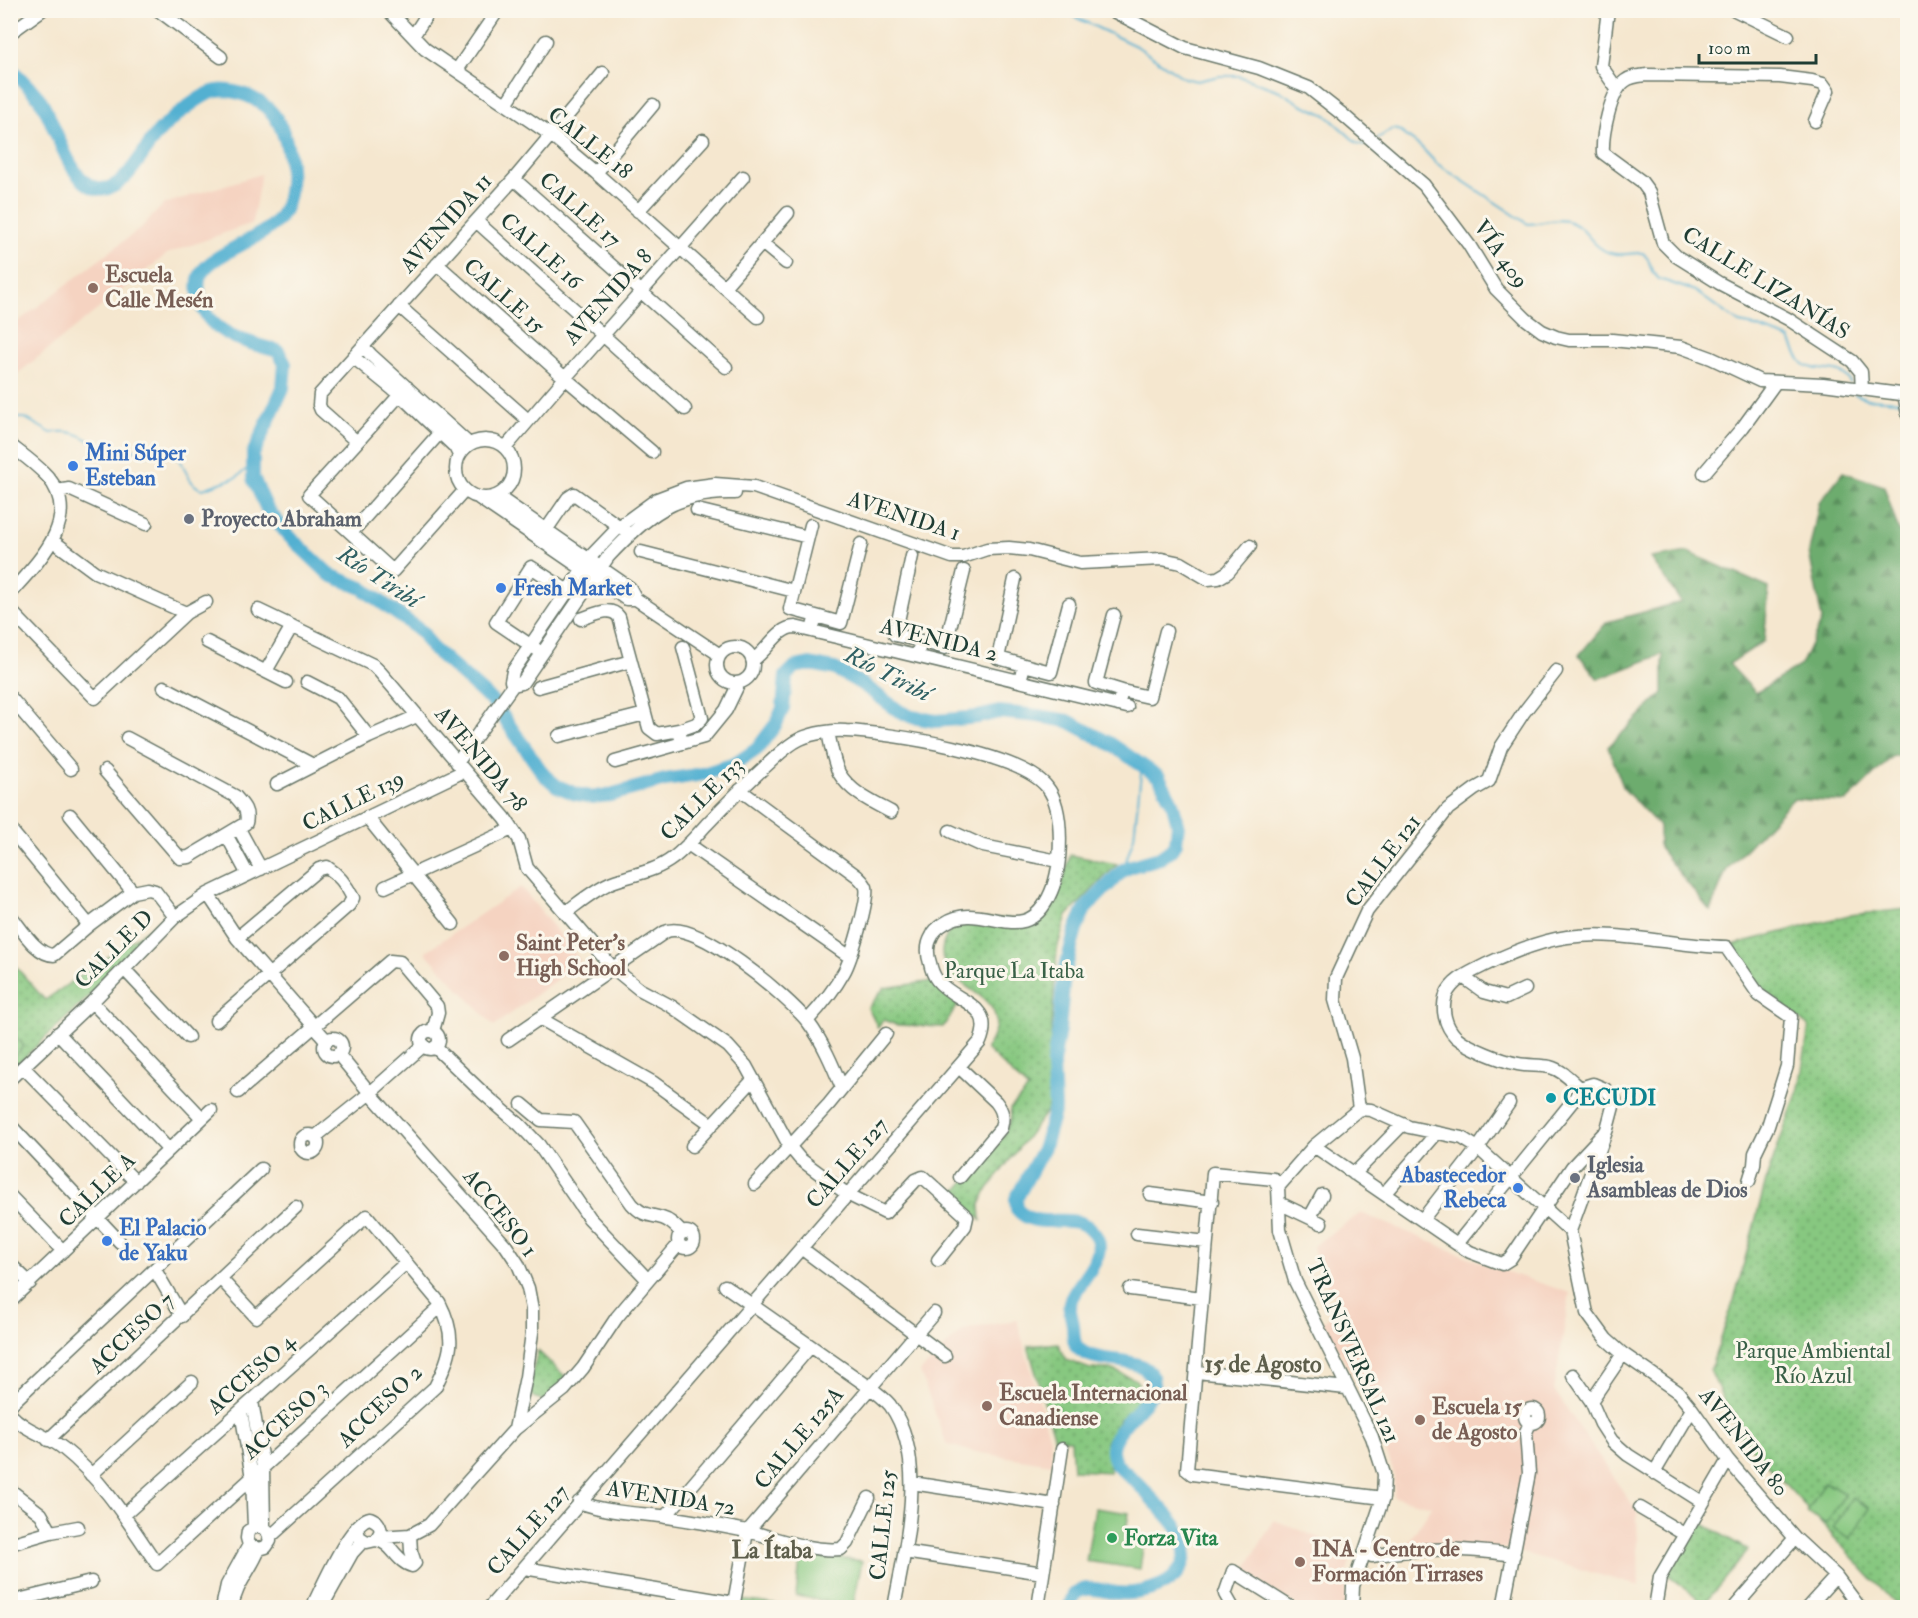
<svg xmlns="http://www.w3.org/2000/svg" width="1918" height="1618" font-family="'IM FELL Double Pica',serif">
<style>
.built{fill:#f5d3c1}
.grass{fill:url(#grass-dots);stroke:#53825a;stroke-width:1.5}
.forest{fill:url(#forest-firs);stroke:#467451;stroke-width:1.5}
.pitch{fill:#87c880;stroke:#53825a;stroke-width:1.5}
.lines{fill:none;stroke-linecap:round;stroke-linejoin:round}
.stream{stroke:#53b0d1;stroke-width:2}
.river{stroke:#53b0d1;stroke-width:14}
.minor-casing{stroke:#6a786a;stroke-width:15}
.minor{stroke:#fff;stroke-width:12}
.education-dot{fill:#8d6e63;stroke:#fbf7ec;stroke-width:2}
.shop-dot{fill:#3f7fe0;stroke:#fbf7ec;stroke-width:2}
.worship-dot{fill:#6b7280;stroke:#fbf7ec;stroke-width:2}
.culture-dot{fill:#0f9aa8;stroke:#fbf7ec;stroke-width:2}
.leisure-dot{fill:#2e9e5b;stroke:#fbf7ec;stroke-width:2}
.labels{text-anchor:middle;dominant-baseline:central;stroke-width:6;stroke-linejoin:round;paint-order:stroke}
.street-label{font-size:22px;fill:#1f3d34;stroke:#fbf7ec}
.education-label{font-size:22px;font-weight:bold;fill:#785e54;stroke:#fbf7ec;text-anchor:start}
.shop-label{font-size:22px;font-weight:bold;fill:#366cbe;stroke:#fbf7ec;text-anchor:start}
.worship-label{font-size:22px;font-weight:bold;fill:#5b616d;stroke:#fbf7ec;text-anchor:start}
.park-label{font-size:22px;fill:#396047;stroke:#fbf7ec}
.culture-label{font-size:22px;font-weight:bold;fill:#0d838f;stroke:#fbf7ec;text-anchor:start}
.leisure-label{font-size:22px;font-weight:bold;fill:#27864d;stroke:#fbf7ec;text-anchor:start}
.water-label{font-size:24px;font-style:italic;fill:#2f6063;stroke:#fbf7ec}
.neighbourhood-label{font-size:24px;font-weight:bold;fill:#5e5f4c;stroke:#fbf7ec}
</style>
<defs>
<pattern id="grass-dots" width="8" height="8" patternUnits="userSpaceOnUse" patternTransform="scale(1.5)"><rect width="8" height="8" fill="#87c880"/><path d="M2 2h.1M6 6h.1" fill="none" stroke="#6ea46a" stroke-width="1.8" stroke-linecap="round"/></pattern>
<pattern id="forest-firs" width="22" height="20" patternUnits="userSpaceOnUse" patternTransform="scale(1.5)"><rect width="22" height="20" fill="#6dac6e"/><path d="M5 1l3.5 6h-7zM16 11l3.5 6h-7z" fill="#598d5b"/></pattern>
</defs>
<rect width="100%" height="100%" fill="#fbf7ec"/>
<filter id="ink" filterUnits="userSpaceOnUse"><feTurbulence type="fractalNoise" baseFrequency=".0167" numOctaves="2"/><feDisplacementMap in="SourceGraphic" scale="12" xChannelSelector="R" yChannelSelector="G"/><feConvolveMatrix kernelMatrix="1 2 1 2 8 2 1 2 1" color-interpolation-filters="sRGB"/></filter>
<filter id="wash" filterUnits="userSpaceOnUse"><feTurbulence type="fractalNoise" baseFrequency=".008" numOctaves="4" result="noise"/><feDisplacementMap in="SourceGraphic" scale="24" xChannelSelector="R" yChannelSelector="G"/><feGaussianBlur stdDeviation="1.35" result="paint"/><feColorMatrix in="noise" values="0 0 0 0 0 0 0 0 0 0 0 0 0 0 0 0 0 1.4 0 .05"/><feComposite in="paint" operator="in"/></filter>
<g filter="url(#wash)">
<rect width="100%" height="100%" fill="#f5e7cf"/>
<path class="built" d="M261 174 252 223 167 254 11 379V327L141 228 164 204Z
M521 887 581 961 494 1026 425 952Z
M1361 1213 1492 1267 1570 1293 1554 1390 1637 1512 1639 1586 1509 1549 1407 1544 1432 1506 1394 1497V1473L1366 1400 1323 1321 1336 1313 1337 1301 1318 1270 1313 1246Z
M1017 1320 1050 1439 1052 1464 975 1452 947 1445 920 1372 963 1330Z
M1274 1520 1352 1551 1346 1577 1344 1607H1300L1243 1573Z"/>
<path class="grass" d="M1070 855 1117 864 1067 916 1057 949 1049 1064V1108L987 1190 980 1205 981 1220 954 1194C969 1173 1017 1135 1010 1109L1028 1089 986 1049C1024 991 941 994 942 951 943 938 951 928 961 920L1042 917C1059 898 1064 880 1070 855Z
M1907 909V1605L1898 1607 1739 1434 1710 1370 1734 1300 1767 1177 1799 1088 1809 1027 1761 988 1732 945 1849 915Z
M161 920 162 926 159 930 11 1070 10 960 45 1000Z
M934 981 960 1002 943 1027 897 1025 883 1020 878 1028 868 1008 884 988Z
M1058 1343 1066 1360 1090 1369H1110L1135 1379 1143 1390 1141 1400 1119 1420 1106 1442 1110 1472 1073 1470 1071 1440 1055 1439 1028 1346Z
M538 1351 567 1378 550 1398 545 1401 533 1397C528 1382 534 1366 538 1351Z
M1700 1522 1748 1550 1705 1603 1667 1575Z
M741 1600 793 1607H740Z"/>
<path class="forest" d="M1843 472 1884 486 1899 532 1907 533V757L1893 756 1846 802 1793 799 1727 869 1710 911 1659 848V826L1624 789 1608 747 1663 693V654L1598 679 1579 655 1607 622 1681 602 1651 558 1688 552 1769 588 1764 641 1729 664 1756 693 1801 665 1822 620 1809 552 1819 503Z"/>
<path class="pitch" d="M11 1032 24 1046 11 1059Z
M1825 1482 1845 1494 1826 1524 1807 1512Z
M1852 1498 1870 1508 1850 1538 1833 1528Z
M1095 1508 1129 1513 1125 1537 1144 1540 1140 1569 1086 1561Z
M801 1553 862 1561 853 1606 796 1596Z"/>
<g class="lines">
<path class="stream" d="M1060 10 1138 47 1184 78 1197 81 1220 76H1238L1280 91 1299 103 1326 115 1357 143 1365 145 1369 143
M1377 139 1392 129 1398 130 1421 147 1436 163 1528 224C1542 224 1558 217 1570 222 1587 228 1592 248 1610 253 1621 257 1632 252 1643 253L1648 259 1652 271 1659 279 1695 291 1739 323 1750 325 1790 339C1794 348 1797 358 1804 364 1818 375 1843 363 1850 383
M1855 394 1867 399 1902 401
M10 418H25L51 433C69 429 85 435 99 448 103 451 103 455 107 459L119 456 135 449 141 455C151 456 160 449 169 451 187 456 184 486 203 489L237 477 253 464
M1123 870 1134 837 1141 773 1140 765 1135 760"/>
<path class="river" d="M10 68C20 79 33 89 41 101 56 125 66 173 91 186 119 201 140 156 153 139 163 125 201 93 217 91 226 89 240 93 248 96 265 104 275 112 282 130 292 154 295 195 280 217 264 240 209 253 200 276 197 283 199 296 201 303 210 335 250 343 278 351L285 364 283 388 253 454V478L267 509 289 536 330 575 362 588 422 632 432 648 493 702 544 775 557 786 576 794 591 797 610 795 665 780 703 774 735 764 757 749 776 724 783 708 786 676 795 667 810 664 835 669 862 684 899 711 912 717 936 721 978 717 999 712 1039 716 1068 721 1111 744 1159 777 1172 802 1178 824 1176 843 1171 850 1160 858 1132 866 1123 870 1085 909 1075 932 1064 975 1059 1030 1053 1063 1055 1108 1044 1147 1016 1199 1017 1209C1037 1234 1074 1208 1093 1232 1113 1255 1076 1282 1070 1302 1068 1310 1072 1317 1073 1325 1074 1333 1072 1339 1077 1347 1094 1367 1142 1353 1152 1377 1153 1381 1153 1387 1154 1391 1143 1405 1112 1433 1112 1449 1111 1464 1126 1472 1135 1481 1142 1487 1148 1495 1154 1501 1173 1520 1197 1543 1179 1571 1168 1588 1137 1595 1117 1593 1100 1591 1089 1584 1074 1594L1069 1608"/>
</g>
</g>
<g filter="url(#ink)">
<g class="lines">
<g class="minor-casing">
<path id="minor" d="M158 10 221 57
M388 10 425 49 551 135 596 173 758 317
M1111 10 1185 48 1259 68 1309 88 1342 114 1424 185 1469 245 1496 289 1526 319 1542 331 1556 337 1569 340H1612L1681 347 1711 358 1760 381 1823 384 1908 395
M1608 10 1601 66 1617 89
M1735 10 1788 36
M10 33 42 10
M413 36 430 10
M457 70 498 10
M506 104 546 41
M1815 121 1828 91 1823 84 1812 81 1780 77 1647 75C1639 76 1632 76 1625 81 1610 92 1602 135 1603 153L1641 181 1649 192 1663 243 1676 256 1719 283 1788 319 1852 361 1861 372 1862 389
M596 173 653 105
M514 179 726 367
M638 211 703 140
M476 221 685 409
M762 243 786 263
M437 264 565 378 652 452
M724 287 788 213
M399 306 528 420
M363 346 371 355 469 444
M353 357 400 395 455 447 459 455
M407 387 309 495 393 571 465 490
M1904 394 1908 414
M456 469a29 29 0 1 1 58 0a29 29 0 1 1-58 0Z
M357 442 321 410 319 405 320 394 514 179 603 73
M10 445C23 455 36 464 47 476 84 518 38 562 10 593
M506 447 565 378 743 177
M1704 473 1743 427 1775 383
M57 491 69 489 146 524
M497 496 630 588 636 599 720 655
M479 498 619 594 626 599H636
M697 510 808 537
M811 525 790 609 816 616 812 630
M351 533 444 428
M542 536 568 498 574 494 624 530
M641 552 794 591
M912 556 895 635 921 641 917 656
M1015 579 998 658 1024 665 1020 681
M10 610 95 698 186 613 95 572 53 541
M258 610 373 665 380 672 505 818 519 839 527 868 612 967 639 989 671 1006 728 1046 746 1066 790 1147 800 1159 847 1194 885 1213 916 1180 923 1177 967 1217 965 1226 938 1260
M186 613 206 602
M1114 615 1096 683 1122 691 1118 705
M816 616 841 623 861 544
M581 619C594 615 610 605 619 617L649 728 657 734 679 730 682 743
M921 641 945 648 964 571
M207 642 286 682
M717 665a18 18 0 1 1 36 0a18 18 0 1 1-36 0Z
M536 649 496 622 531 567 568 591
M753 660C768 650 778 627 795 627L1127 707
M1024 665 1051 672 1069 604
M266 671 292 626
M307 682 338 698 369 737
M513 685 511 681 513 671 593 554 620 526 657 499 686 488 715 484 754 487 952 557H963L987 549 1009 548 1029 550 1080 563 1162 559 1181 563 1208 579 1218 578 1228 572 1250 546
M164 687 313 765
M538 687 631 661
M1122 691 1149 697 1166 631
M10 697 71 769
M679 730 696 724 702 718 683 647
M828 732C831 745 833 761 839 773 850 792 872 802 891 812
M559 736 645 714
M615 762 704 737 726 710 739 683
M457 763 513 685 522 683 608 557C646 516 676 491 735 493
M105 771 180 858 189 857 246 823C249 811 243 805 235 796L127 738
M277 784 369 737 417 716
M740 790 857 876C860 879 864 882 866 887 869 899 851 960 844 972 834 990 821 1006 807 1021
M70 815 133 892 148 889 155 891 175 917
M367 817 453 924
M10 829 89 925
M239 829 261 869
M950 831 983 846 1058 861
M227 836 248 875
M688 844 850 957
M385 887 512 829
M208 894 237 938 327 1041
M10 915C21 928 36 955 54 955L89 925 133 892
M124 969 188 1037
M1463 977 1484 992 1506 998 1525 989
M92 1002 202 1118
M541 1019 654 1083 712 1125
M216 1021 349 905 353 898C347 886 338 874 327 867L319 869 237 938
M421 1040a9 9 0 1 1 18 0a9 9 0 1 1-18 0Z
M58 1033 169 1150
M324 1047a9 9 0 1 1 18 0a9 9 0 1 1-18 0Z
M508 1040 665 932C695 917 789 998 808 1022 823 1042 833 1066 842 1088
M435 1047 483 1093 520 1125 539 1145 589 1218 648 1280
M338 1054 370 1093 506 1246 518 1264 528 1288 532 1309V1333L526 1377 515 1429 429 1525 410 1535 379 1537
M23 1067 136 1182
M959 1067 996 1102C1003 1111 1004 1117 1001 1128L960 1177
M10 1079 92 1002 175 917 208 894 464 771
M1580 1088C1571 1080 1562 1070 1550 1067 1540 1065 1529 1066 1518 1064 1502 1061 1469 1048 1456 1037 1445 1026 1441 1009 1446 995 1453 979 1470 973 1485 965 1510 953 1539 941 1567 937 1620 930 1673 946 1726 947L1759 995 1791 1017 1787 1066 1768 1126 1755 1153 1754 1165 1749 1181
M1580 1088 1593 1084 1605 1089 1615 1099 1607 1129 1570 1231 1587 1313 1606 1339 1623 1354 1678 1392 1692 1409 1728 1460 1795 1538 1836 1576 1860 1608
M238 1092 390 961 400 962 437 1006 438 1013 433 1031
M522 1104 541 1120 574 1122 632 1204C643 1216 648 1214 662 1218 670 1220 676 1227 682 1233
M1359 1109 1352 1058 1335 1000 1336 978 1367 911 1448 809 1475 789 1489 781 1501 747 1524 712 1556 671
M1359 1109 1371 1110 1409 1127 1462 1138 1478 1148 1570 1231
M10 1125 120 1242
M300 1144a9 9 0 1 1 18 0a9 9 0 1 1-18 0Z
M315 1137 370 1093 424 1045
M692 1146 753 1080
M1314 1146 1457 1244 1470 1252 1502 1264 1510 1259 1572 1167 1603 1134
M1354 1174 1403 1124
M755 1184 829 1104 886 1034
M1278 1187 1314 1146 1359 1109
M1150 1194 1212 1202
M1384 1194 1436 1134
M10 1196 63 1251
M1279 1203 1321 1223
M1310 1217 1322 1195
M1422 1220 1478 1148 1509 1103
M678 1240a8 8 0 1 1 16 0a8 8 0 1 1-16 0Z
M1137 1234 1207 1242
M1457 1244 1576 1097 1580 1088
M801 1248 945 1356
M10 1264 30 1283
M155 1270 182 1316
M220 1278 256 1317 367 1216 439 1302C457 1337 452 1354 435 1387L270 1537
M725 1286 869 1387C876 1392 884 1398 890 1405 929 1460 905 1546 894 1608
M1130 1289 1202 1298
M10 1301 211 1110
M1197 1372 1346 1388
M1573 1375 1591 1401 1601 1424 1612 1441 1628 1455 1702 1502
M252 1401 263 1468 264 1528
M1591 1401 1623 1354
M10 1405 261 1169
M1525 1416a7 7 0 1 1 14 0a7 7 0 1 1-14 0Z
M241 1411 252 1478 254 1527
M10 1414C25 1431 47 1435 64 1449 103 1480 129 1523 157 1564L441 1306
M515 1429 564 1390 583 1368 617 1317 679 1244
M48 1440 296 1207
M1654 1473 1692 1409
M91 1475 192 1382
M912 1483 1054 1505
M10 1490 41 1514 51 1532
M579 1502C605 1512 633 1513 661 1516 689 1520 718 1525 747 1531 777 1538 809 1552 841 1549L847 1543 869 1498
M1640 1508 1684 1534
M124 1515 406 1263
M665 1517 810 1347
M376 1540C392 1542 396 1562 412 1566L415 1563 411 1551 410 1535
M10 1544 51 1532 78 1527
M904 1552 1043 1573
M1372 1556C1424 1547 1462 1548 1514 1555
M524 1568 734 1603
M10 1602 91 1582
M222 1608 227 1585 249 1545
M232 1608C235 1585 251 1570 259 1549L266 1547 270 1541 267 1530 257 1526 248 1531 247 1538 249 1545 259 1549
M315 1608V1601C324 1583 351 1521 370 1518 377 1521 379 1523 381 1531L376 1540 367 1542 359 1537 357 1528
M324 1608 325 1601 352 1553 363 1541
M489 1608 980 1042C996 1003 955 1003 937 980 934 976 931 968 930 963 927 954 927 944 932 936 934 930 940 926 945 923 983 898 1025 953 1051 892 1062 867 1065 809 1047 787 1020 753 890 733 846 731 832 730 813 733 800 739 787 745 777 756 767 765 746 784 726 804 706 825 696 836 685 849 673 858 655 872 633 874 612 882 595 889 580 902 565 913
M733 1608 747 1532 934 1313
M1038 1608 1062 1449
M1233 1608 1225 1594 1233 1571 1292 1608
M1352 1608 1353 1586 1383 1498 1384 1474 1372 1437 1295 1281 1280 1230 1278 1187 1274 1179 1213 1173 1187 1470 1192 1474 1383 1498
M1503 1608 1529 1473 1526 1432 1530 1423
M1655 1608 1660 1577 1728 1460
M1734 1608 1795 1538
M1807 1608 1836 1576"/>
</g>
<use href="#minor" class="minor"/>
</g>
</g>
<g class="education-dot">
<circle cx="93" cy="288" r="6"/>
<circle cx="504" cy="956" r="6"/>
<circle cx="987" cy="1406" r="6"/>
<circle cx="1420" cy="1420" r="6"/>
<circle cx="1300" cy="1562" r="6"/>
</g>
<g class="shop-dot">
<circle cx="73" cy="466" r="6"/>
<circle cx="501" cy="588" r="6"/>
<circle cx="1518" cy="1188" r="6"/>
<circle cx="107" cy="1241" r="6"/>
</g>
<g class="worship-dot">
<circle cx="189" cy="519" r="6"/>
<circle cx="1575" cy="1178" r="6"/>
</g>
<circle class="culture-dot" cx="1551" cy="1098" r="6"/>
<circle class="leisure-dot" cx="1112" cy="1538" r="6"/>
<g class="labels">
<g class="street-label">
<text transform="translate(590 143) rotate(39)">CALLE 18</text>
<text transform="translate(580 210) rotate(42)">CALLE 17</text>
<text transform="translate(446 223) rotate(-48)">AVENIDA 11</text>
<text transform="translate(541 251) rotate(42)">CALLE 16</text>
<text transform="translate(1501 254) rotate(55)">VÍA 409</text>
<text transform="translate(1766 283) rotate(32)">CALLE LIZANÍAS</text>
<text transform="translate(504 296) rotate(42)">CALLE 15</text>
<text transform="translate(608 297) rotate(-48)">AVENIDA 8</text>
<text transform="translate(904 516) rotate(18)">AVENIDA 1</text>
<text transform="translate(939 640) rotate(14)">AVENIDA 2</text>
<text transform="translate(481 759) rotate(50)">AVENIDA 78</text>
<text transform="translate(702 799) rotate(-45)">CALLE 133</text>
<text transform="translate(353 801) rotate(-26)">CALLE 139</text>
<text transform="translate(1383 861) rotate(-53)">CALLE 121</text>
<text transform="translate(114 949) rotate(-45)">CALLE D</text>
<text transform="translate(847 1163) rotate(-49)">CALLE 127</text>
<text transform="translate(97 1190) rotate(-44)">CALLE A</text>
<text transform="translate(500 1213) rotate(52)">ACCESO 1</text>
<text transform="translate(132 1333) rotate(-43)">ACCESO 7</text>
<text transform="translate(1353 1351) rotate(66)">TRANSVERSAL 121</text>
<text transform="translate(251 1374) rotate(-42)">ACCESO 4</text>
<text transform="translate(380 1406) rotate(-44)">ACCESO 2</text>
<text transform="translate(285 1420) rotate(-42)">ACCESO 3</text>
<text transform="translate(799 1438) rotate(-50)">CALLE 125A</text>
<text transform="translate(1744 1442) rotate(52)">AVENIDA 80</text>
<text transform="translate(671 1498) rotate(9)">AVENIDA 72</text>
<text transform="translate(883 1525) rotate(-84)">CALLE 125</text>
<text transform="translate(528 1530) rotate(-49)">CALLE 127</text>
</g>
<g class="education-label">
<text x="105" y="275">Escuela<tspan x="105" dy="25">Calle Mesén</tspan></text>
<text x="516" y="943">Saint Peter's<tspan x="516" dy="25">High School</tspan></text>
<text x="999" y="1393">Escuela Internacional<tspan x="999" dy="25">Canadiense</tspan></text>
<text x="1432" y="1407">Escuela 15<tspan x="1432" dy="25">de Agosto</tspan></text>
<text x="1312" y="1549">INA - Centro de<tspan x="1312" dy="25">Formación Tirrases</tspan></text>
</g>
<g class="shop-label">
<text x="85" y="453">Mini Súper<tspan x="85" dy="25">Esteban</tspan></text>
<text x="513" y="588">Fresh Market</text>
<text x="1506" y="1175" text-anchor="end">Abastecedor<tspan x="1506" dy="25">Rebeca</tspan></text>
<text x="119" y="1228">El Palacio<tspan x="119" dy="25">de Yaku</tspan></text>
</g>
<g class="worship-label">
<text x="201" y="519">Proyecto Abraham</text>
<text x="1587" y="1165">Iglesia<tspan x="1587" dy="25">Asambleas de Dios</tspan></text>
</g>
<g class="park-label">
<text x="1014" y="971">Parque La Itaba</text>
<text x="1813" y="1351">Parque Ambiental<tspan x="1813" dy="25">Río Azul</tspan></text>
</g>
<g class="culture-label">
<text x="1563" y="1098">CECUDI</text>
</g>
<g class="leisure-label">
<text x="1124" y="1538">Forza Vita</text>
</g>
<g class="water-label">
<text transform="translate(379 577) rotate(33)">Río Tiribí</text>
<text transform="translate(888 674) rotate(27)">Río Tiribí</text>
</g>
<g class="neighbourhood-label">
<text x="1263" y="1364">15 de Agosto</text>
<text x="772" y="1550">La Ítaba</text>
</g>
</g>
<rect width="1918" height="1618" fill="none" stroke="#fbf7ec" stroke-width="36"/>
<path d="M1699 54v9h117v-9" fill="none" stroke="#1f3d34" stroke-width="3"/>
<text x="1708" y="54" font-size="18" fill="#1f3d34" stroke="#fbf7ec" stroke-width="4.5" paint-order="stroke">100 m</text>
</svg>
